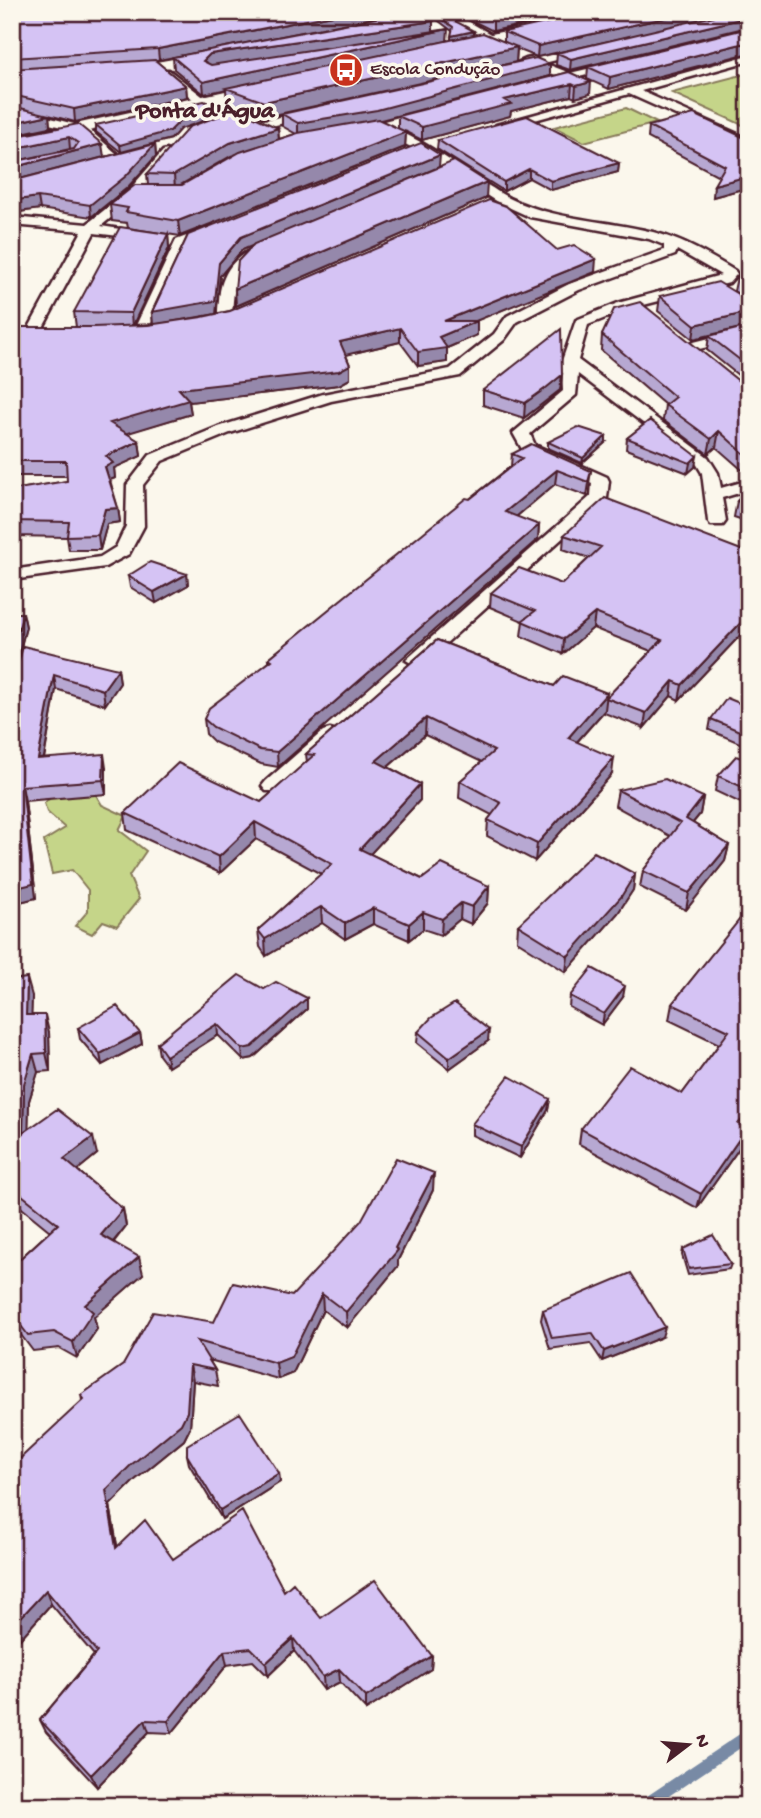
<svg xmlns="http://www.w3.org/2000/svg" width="761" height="1818" font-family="'Gochi Hand',sans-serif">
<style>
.green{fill:#c5d589;stroke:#887a5a;stroke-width:2}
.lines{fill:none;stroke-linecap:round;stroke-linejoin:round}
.stream{stroke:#788aa5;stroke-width:12}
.street-casing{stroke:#4a1f2b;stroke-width:5}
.secondary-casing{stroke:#4a1f2b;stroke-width:5}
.street{fill:#fbf7ec;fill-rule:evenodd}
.secondary{fill:#fbf7ec;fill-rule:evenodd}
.wall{fill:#b7a8d2;stroke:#4a1f2b;stroke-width:2;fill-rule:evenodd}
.shaded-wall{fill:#9588ab;stroke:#4a1f2b;stroke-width:2}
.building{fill:#d5c3f4;stroke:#4a1f2b;stroke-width:2}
.labels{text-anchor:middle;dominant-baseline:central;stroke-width:7;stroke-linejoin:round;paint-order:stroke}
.far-poi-label{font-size:19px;fill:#4a1f2b;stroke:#fbf7ec;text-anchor:start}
.far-district-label{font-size:24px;font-weight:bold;fill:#4a1f2b;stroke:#fbf7ec}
</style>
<rect width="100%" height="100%" fill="#fbf7ec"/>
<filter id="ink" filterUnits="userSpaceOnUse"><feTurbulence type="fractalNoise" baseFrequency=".0143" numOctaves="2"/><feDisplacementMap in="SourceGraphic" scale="14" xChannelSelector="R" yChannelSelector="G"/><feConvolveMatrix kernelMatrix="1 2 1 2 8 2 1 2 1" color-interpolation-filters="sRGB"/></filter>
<g filter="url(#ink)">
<path class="green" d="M749 73V128L672 93Z
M626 108 657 123 584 142 554 127Z
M93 790 102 805 126 816 119 830 146 851 129 876 139 899 117 926 103 921 92 934 75 926 88 911V890L72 870 52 874 44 841 65 828 47 812 44 803 57 793Z"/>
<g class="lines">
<path class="stream" d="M643 1806 749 1735"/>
<g class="street-casing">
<path id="street" d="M422 12H452L499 39 490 41 440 14 395 25 390 22Z
M585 47 590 50 589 52 544 63 570 73 617 62 622 65 569 80 532 66 513 70 508 67 526 59Z
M749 55V61L641 91 749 139V148L629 94 502 129 496 125Z
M161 70H169L206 99 264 120 313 111 319 114 264 128 256 125 198 103 161 74Z
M12 108 86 127 123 159 113 162 78 131 12 115Z
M375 125C400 121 482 184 509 198 554 220 605 220 653 232 683 240 709 255 735 271L737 274 729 283 628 309 588 325 578 360 708 457 718 473 721 488 749 480V490L722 498 726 521 723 525H711L708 521 702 473 696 463 578 374 576 395 530 434 535 445 607 477 609 481 607 498 423 664 416 666 406 660 591 496 592 483 523 451 513 433 563 391 562 361 576 320 618 303 721 275 677 250 675 255 579 290 517 322 504 340 460 376 331 401 230 433 162 461 143 485 144 526 129 554 105 567 12 580V570L100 557 116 547 126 526 127 485 150 455 218 427 323 394 450 369 494 334 507 316 569 284 664 250V245L649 239 530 217 497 202 417 150 375 129Z
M167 150 173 154 137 196 101 226 152 234V240L94 233 40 333 38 336H28L26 333 82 231 12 225V217L87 224 129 190 163 151Z
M213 226 218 227V233L187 246 146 334 144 337H134L132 334 176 240Z
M266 244 273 248 271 251C234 268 234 281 232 319L225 323 220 322C217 315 218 308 219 300 221 271 237 252 266 244Z
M749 328V337L691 351 684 347 686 344Z
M330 729 337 731 340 736 337 741 280 791H266L262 786 266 781 323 731Z"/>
</g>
<g class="secondary-casing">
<path id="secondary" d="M594 12H623L616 16 450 53 442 48 450 43Z
M271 81 277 83 279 86 277 89 12 148V138Z"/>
</g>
<use href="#street" class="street"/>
<use href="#secondary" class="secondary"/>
</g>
<path class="wall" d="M12 12 216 49 433 32 447 41 451 40 452 31 435 18V14L474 35 504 42V32L749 12V28L570 70 556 65 557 53 567 51 537 57 517 49 516 62 265 117 227 104 226 89 204 94 174 69 173 58 156 61 186 86 187 97 75 122 49 115 50 127 12 135Z
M475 12H580L493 31 475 22Z
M749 28V53L609 89 587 79 588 67Z
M550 64V76L380 121 398 129V116L569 72 590 94 575 98 571 96 511 111 510 116 422 140 406 132 405 147 180 236 128 228 127 223 112 221 110 205 148 185 147 174 278 128 279 139 296 134 282 126V114ZM236 154 182 185H181L231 156Z
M220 108V115L180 129 171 139 121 152 96 132V125Z
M78 124 104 157 12 181Z
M649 126 749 140V189L746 188 713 197 719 176 648 138Z
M438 140 619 163 618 172 551 190 529 178 504 191 437 149Z
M155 144 156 156 127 188 91 217 40 209 19 212 13 193 12 181Z
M439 167 486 198 236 306 253 245 242 250 220 276 216 314 187 319 557 250 595 272 475 321H477V335L447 348V362L418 366 400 342 346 355 350 365V379L339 385 189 402 191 414 126 433 139 441 141 456 114 468 115 478 110 480 118 508 120 522 107 524 100 550H69L67 537 12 536V490L67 481V476H12V327H76L74 312 168 234 169 248 133 325 153 324 152 312 188 235Z
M749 274V301L734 291 737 277Z
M660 296 749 301V384L707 350 709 336 721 333 693 339 658 311Z
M602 335 749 387V476L716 447 708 454 663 420 665 405 601 350Z
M562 375 560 390 524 418 483 405V390Z
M650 420 695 467 688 473 626 449 627 438Z
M548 442H606L582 463 548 448Z
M512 454 591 471 587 496 555 484 516 517 539 525 538 539 278 767 261 764 214 742 206 734 204 719 269 662V658L511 466Z
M749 488V522L734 517 737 501Z
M564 535 749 553V626L679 700 671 696 644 728 604 713 605 710 577 742 612 774 535 861 487 836 488 820 492 815 459 798 460 781 482 762 425 735 388 767 420 784V800L370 854 422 879 489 886 488 903 471 924 460 919 441 935 423 929 409 940 373 924 345 939 322 923 266 956 260 947 258 930 321 874 256 839 220 873 127 830 125 813 261 802 307 762 306 754 437 640 554 686 607 697 651 651 593 628 563 654 521 636 523 621 490 607 491 593 562 584 589 558 563 549Z
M187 574 188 585 156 603 130 587 128 576Z
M12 613H23L26 627 17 661 118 669 120 683 105 705 56 689 44 759 106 768V794L25 801 36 898 12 904Z
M749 707V747L709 730 711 719Z
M749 761V807L715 791 718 776Z
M618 790 703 797 700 814 693 823 729 845 725 861 686 910 640 887 643 871 670 836 615 806Z
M635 874 633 890 618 913 566 972 517 941 518 925Z
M749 904V1122L744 1127 746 1129 742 1144 697 1208 579 1144 581 1129 682 1094 719 1044 669 1020 672 1004 743 916 745 909Z
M12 980 32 996 31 1015 49 1032 50 1071 38 1072 29 1101 28 1129 97 1154 77 1170 123 1209 126 1226 114 1242 143 1274 94 1317 97 1329 77 1358 59 1348 33 1351 12 1323V1266L50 1231 12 1200Z
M264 989 307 998V1009L253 1058 243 1060 218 1035 168 1067 159 1055 157 1043Z
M570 996 623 997 602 1025 569 1007Z
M78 1028 140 1033 142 1044 102 1065 80 1039Z
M418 1032 488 1041 449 1069 417 1043Z
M550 1099 548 1110 520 1158 472 1135V1124Z
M433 1190 398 1260V1266L347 1328 323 1310 293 1373 278 1379 209 1360 215 1370 218 1386 193 1381 190 1428 184 1440 135 1480 110 1505 117 1546 173 1559 284 1591 321 1618 432 1656 431 1669 366 1710 340 1682 324 1690 294 1651 268 1676 253 1661 227 1665 172 1733 149 1732 97 1787 46 1732 40 1720 94 1655 51 1604 12 1648 82 1400 81 1395 214 1322 292 1296Z
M683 1249 731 1264 729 1269 688 1275 682 1255Z
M543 1310 662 1337 602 1361 590 1343 550 1349 541 1320Z
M187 1455 279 1473 280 1482 222 1519 189 1464Z"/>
<path class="shaded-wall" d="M348 12H404L159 60 158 49Z
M530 12H580L493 31V20Z
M692 12H740L537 57 538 46Z
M749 17 748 27 570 70 571 59Z
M433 21V32L211 66 203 61 210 54Z
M448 29 447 41 204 94 203 82Z
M474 31V35L451 40V36Z
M749 42V53L609 89 610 77Z
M517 47 516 62 265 117 264 102Z
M550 64V76L377 121 298 135V123Z
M591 82 590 94 575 98 576 86Z
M572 84 571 96 511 111 510 116 422 140V127L504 100Z
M186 86 187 97 75 122 74 109Z
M220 108V115L180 129 171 139 121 152 120 145 180 121Z
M49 115 50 127 12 135V123Z
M278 128 279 141 231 156 175 188 174 175 230 143Z
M406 132 405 147 180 236 178 221Z
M69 137 70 149 12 162V149Z
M102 144 104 157 12 181V168Z
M155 144 156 156 127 188 91 217 90 205Z
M440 155 439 167 242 250 220 276 216 314 153 325 152 312 219 263 241 237Z
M619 163 618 172 551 190V181Z
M529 169V178L504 191V182Z
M748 176 746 188 713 197 714 185Z
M487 182 486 198 236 306 235 289Z
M38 197 40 209 19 212 17 200Z
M168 234 169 248 132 327 131 313Z
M596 259 595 272 444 334V321Z
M749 312V326L693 339 695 325Z
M477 321V335L447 348V362L418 366V352L439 337Z
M400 328V342L341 356 340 342Z
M350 365V379L339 385 189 402 191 414 112 438 110 423 179 389Z
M562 375 560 390 524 418 525 403Z
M719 431 716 447 708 454 711 439Z
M606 436V442L582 463 583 458Z
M139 441 141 456 114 468 115 478 107 481 105 467 106 456Z
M697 456 695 467 688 473 690 463Z
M557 470 555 484 504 527 505 512Z
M118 508 120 522 107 524 100 550 98 535 105 509Z
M539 525 538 539 278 767 277 752Z
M187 574 188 585 156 603 154 592Z
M23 613 26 627 13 676 12 654Z
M595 613 593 628 563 654 564 639Z
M749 614V626L679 700 682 685Z
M118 669 120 683 105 705 103 690Z
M54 675 56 689 41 774 38 759Z
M673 681 671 696 644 728 646 713Z
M607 693 605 710 566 754 568 738Z
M426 718 425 735 376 777V761Z
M104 754 106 768V794L103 780Z
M614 758 612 774 535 861 537 844Z
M420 784V800L360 865V849Z
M22 786 25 801 36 898 12 904V889Z
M703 797 700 814 683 835 686 819Z
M255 822 256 839 220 873 219 857Z
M729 845 725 861 686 910 689 893Z
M635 874 633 890 618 913 566 972 568 956Z
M489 886 488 903 471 924 472 907Z
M461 903 460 919 441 935 442 919Z
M321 907 322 923 266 956 265 939Z
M373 908V924L345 939V923Z
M423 912V929L409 940V924Z
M27 978 32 996 31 1033 26 1015Z
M625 986 623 997 602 1025 604 1014Z
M307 998V1009L253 1058 243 1060 242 1049Z
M45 1015 49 1032 50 1071 46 1053Z
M217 1024 218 1035 168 1067 166 1056Z
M489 1030 488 1041 449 1069V1058Z
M140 1033 142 1044 102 1065 100 1054Z
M33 1054 38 1072 29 1101 28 1150 23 1133 24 1084Z
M550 1099 548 1110 520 1158 521 1147Z
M749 1112V1122L734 1139 738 1124Z
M746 1129 742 1144 697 1208 701 1194Z
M93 1137 97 1154 69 1177 64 1159Z
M434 1173 433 1190 398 1260V1266L347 1328 346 1312 395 1248Z
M123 1209 126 1226 105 1252 101 1235Z
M139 1257 143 1274 94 1317 97 1329 77 1358 73 1342 85 1305Z
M322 1294 323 1310 293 1373 278 1379 276 1363Z
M665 1327 662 1337 602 1361 604 1351Z
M190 1365 193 1381 190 1428 184 1440 135 1480 110 1505 120 1562 116 1548 106 1490Z
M279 1473 280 1482 222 1519 220 1510Z
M46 1590 51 1604 12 1648V1627Z
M293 1638 294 1651 268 1676 266 1663Z
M224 1651 227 1665 172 1733 168 1721Z
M432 1656 431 1669 366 1710V1697Z
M339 1669 340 1682 324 1690 323 1677Z
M145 1720 149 1732 97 1787 91 1775Z"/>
<path class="building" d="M12 12H348L158 49 12 58Z
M407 12H421L433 21 210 54 203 61 211 65 448 29 203 82 173 57Z
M478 12H530L493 20Z
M596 12H692L538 46 504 32Z
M731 12H749V17L571 59 557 53Z
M440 13 474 31 451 36 453 27 435 14Z
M749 28V42L610 77 588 67Z
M483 33 517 47 264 102 226 88Z
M536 58 550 64 377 110 298 123 282 114Z
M155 60 186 86 74 109 12 95V69Z
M569 72 591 82 576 86 572 84 504 100 511 104 422 127 398 116Z
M204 101 220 108 180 121 170 131 120 145 96 125Z
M12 106 49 115 12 123Z
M238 109 278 128 230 143 174 175 147 174 189 127Z
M694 114 749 140V176L714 185 725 166 649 126Z
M527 116 619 163 551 181 529 169 504 182 438 140Z
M378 119 406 132 178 221 126 212 128 208 110 205 135 185H182L240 152 298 133Z
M78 124 102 144 12 168V162L74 149 78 143 69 137 12 149V137Z
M421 143 440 155 241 237 219 263 215 301 152 312 188 235Z
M155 144 126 176 90 205 38 197 17 200 12 185V181Z
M454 161 487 182 235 289 238 261 254 244Z
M489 200 506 206 557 250 574 245 596 259 444 321H477L439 337 447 348 418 352 400 328 340 342 350 365 339 371 179 389 189 400 110 423 139 441 106 456 113 463 105 467 118 508 105 509 98 535 67 536 69 522 12 521V490L67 481 66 461H12V327H93L148 325 202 317 230 311Z
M120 227 168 234 131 313 74 312Z
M749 274V285L737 277Z
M718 282 749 301V312L695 325 660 296Z
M640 302 745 386 749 387V458L719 431 711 439 665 405 675 397 602 335 614 309Z
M749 326V367L709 336Z
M561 329 562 375 546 388 525 403 483 390Z
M650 420 697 456 690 463 627 438Z
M578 427 606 436 583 458 548 442Z
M531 444 591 471 588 482 557 470 505 512 539 525 277 752 260 750 213 727 204 719 209 708 272 660 269 658 466 498 470 499 522 458 512 454Z
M749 488V505L737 501Z
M605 498 749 553V614L682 685 673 681 646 713 606 698 662 640 595 613 564 639 522 621 535 611 491 593 519 568 562 584 601 547 564 535Z
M150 562 187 574 154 592 128 576Z
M12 613H23L12 654Z
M437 640 554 686 563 676 607 693 568 738 614 758 537 844 488 820 501 803 460 781 494 751 426 718 376 761 420 784 360 849 422 879 442 864 489 886 472 907 461 903 442 919 423 912 409 924 373 908 345 923 321 907 265 939 258 930 332 864 255 822 219 857 125 813 178 763 261 802 314 755 306 754Z
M23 646 118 669 103 690 54 675 38 759 104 754 103 780 22 786 33 884 12 889V661H19Z
M727 698 749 707V735L711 719Z
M736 756 749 761V790L718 776Z
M665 779 703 797 686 819 729 845 689 893 643 871 680 823 618 790Z
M594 852 635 874 621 897 568 956 518 925Z
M749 904V1112L738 1124 746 1129 701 1194 581 1129 630 1066 682 1094 729 1031 672 1004 747 910 745 909Z
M592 968 625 986 604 1014 570 996Z
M239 975 264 989 276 982 307 998 252 1047 242 1049 217 1024 166 1056 157 1043Z
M27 978 26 1015H45L46 1053 33 1054 24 1084 23 1133 57 1109 93 1137 64 1159 123 1209 101 1235 139 1257 85 1305 93 1312 73 1342 54 1332 28 1335 12 1314V1266L58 1224 12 1187V980Z
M455 1003 489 1030 449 1058 418 1032 431 1018Z
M117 1006 140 1033 100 1054 78 1028Z
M509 1076 550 1099 521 1147 472 1124Z
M396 1158 434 1173 395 1248 398 1250 346 1312 322 1294 291 1357 276 1363 197 1341 215 1370 190 1365 187 1412 181 1424 131 1465 106 1490 116 1548 145 1520 173 1559 242 1511 284 1591 293 1583 321 1618 375 1580 432 1656 366 1697 339 1669 323 1677 293 1638 266 1663 251 1648 224 1651 168 1721 145 1720 91 1775 40 1720 97 1652 46 1590 12 1627V1466L84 1399 81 1395 123 1365 153 1312 214 1322 233 1283 292 1296 361 1221Z
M713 1235 731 1264 689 1269 683 1249Z
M631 1273 665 1327 604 1351 592 1333 552 1338 543 1310Z
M240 1413 279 1473 220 1510 187 1455V1445Z"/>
</g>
<defs>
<g id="bus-disc" transform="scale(1.75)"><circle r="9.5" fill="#c8321e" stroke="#fbf7ec"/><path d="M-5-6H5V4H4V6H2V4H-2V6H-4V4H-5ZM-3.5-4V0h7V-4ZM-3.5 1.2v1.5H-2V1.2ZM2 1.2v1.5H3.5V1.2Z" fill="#fff"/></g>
</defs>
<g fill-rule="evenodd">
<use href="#bus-disc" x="346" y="70"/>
</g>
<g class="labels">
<g class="far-poi-label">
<text x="370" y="70">Escola Condução</text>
</g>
<g class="far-district-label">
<text x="205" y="112">Ponta d'Água</text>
</g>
</g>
<rect width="761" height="1818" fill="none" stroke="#fbf7ec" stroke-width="42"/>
<rect x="21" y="21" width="719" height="1776" fill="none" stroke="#4a1f2b" stroke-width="2.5" filter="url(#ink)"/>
<g transform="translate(688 1745) rotate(74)" stroke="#fbf7ec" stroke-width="5" paint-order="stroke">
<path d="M0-5L12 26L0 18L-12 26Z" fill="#4a1f2b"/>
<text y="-10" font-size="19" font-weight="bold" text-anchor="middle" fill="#4a1f2b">N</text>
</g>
</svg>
